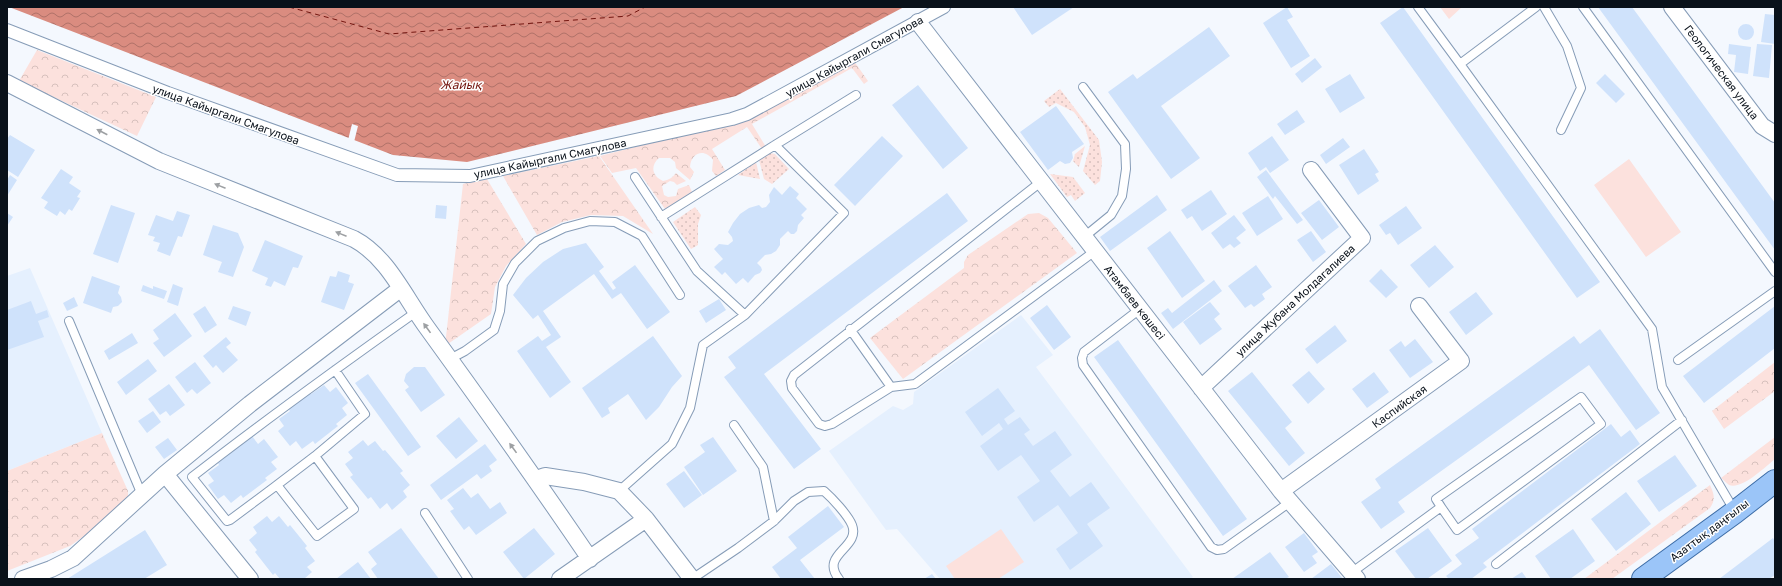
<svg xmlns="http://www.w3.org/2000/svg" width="1782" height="586" font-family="'Golos Text',sans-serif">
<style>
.built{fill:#e5f0fe}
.grass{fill:url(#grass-dots)}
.forest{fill:url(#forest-crowns)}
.green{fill:#fce1dd}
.water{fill:url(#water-waves)}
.pier{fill:#f4f8fe}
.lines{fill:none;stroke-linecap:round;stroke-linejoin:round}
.ferry{stroke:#741610;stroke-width:1;stroke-dasharray:5 4;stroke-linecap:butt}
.building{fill:#cfe2fb}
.service-casing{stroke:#869cb7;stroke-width:10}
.pedestrian-casing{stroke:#869cb7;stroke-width:14}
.minor-casing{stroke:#869cb7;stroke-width:18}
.primary-casing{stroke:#3d6da7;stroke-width:24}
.service{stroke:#fff;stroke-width:8}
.pedestrian{stroke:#fff;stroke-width:12}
.minor{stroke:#fff;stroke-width:16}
.primary{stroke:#9bc5f8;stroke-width:22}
.oneway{fill:#9da0a3}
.labels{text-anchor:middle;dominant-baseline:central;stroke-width:3;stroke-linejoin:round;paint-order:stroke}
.street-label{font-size:11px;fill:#09111a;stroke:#fff}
.water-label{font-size:12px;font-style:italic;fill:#741610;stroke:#fff}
</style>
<defs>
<pattern id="grass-dots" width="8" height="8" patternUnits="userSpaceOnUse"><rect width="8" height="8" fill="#fce1dd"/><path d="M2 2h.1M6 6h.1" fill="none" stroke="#d7c0bd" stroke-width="1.8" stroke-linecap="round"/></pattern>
<pattern id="forest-crowns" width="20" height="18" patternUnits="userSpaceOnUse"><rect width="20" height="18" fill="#fce1dd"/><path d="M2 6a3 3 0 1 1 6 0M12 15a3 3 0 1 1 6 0" fill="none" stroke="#d7c0bd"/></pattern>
<pattern id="water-waves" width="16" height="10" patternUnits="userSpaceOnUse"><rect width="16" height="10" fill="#da8c80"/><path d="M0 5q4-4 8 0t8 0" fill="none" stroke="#af7168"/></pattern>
</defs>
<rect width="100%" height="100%" fill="#f4f8fe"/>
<path class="built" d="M30 268 102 433 7 471V276Z
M1021 315 1053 355 1036 367 1193 577 1190 579H940L897 529 886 530 829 451 893 406 903 410 913 404 914 392Z"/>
<path class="grass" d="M1060 89 1099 140 1102 162 1100 181 1095 185 1083 171 1090 145 1085 127 1074 112 1056 103 1049 107 1044 101Z
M1085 146 1079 167 1073 161 1075 154Z
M769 153 775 154 789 169 772 184 764 179 759 160Z
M756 162 760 179 738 175Z
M1050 174 1073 177 1085 193 1075 201 1071 195 1067 197Z
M695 207 701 215 698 224V245L691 249 673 222Z"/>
<path class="forest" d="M37 50 156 97 137 136 19 81Z
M854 61 868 81 864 84 852 68 752 124 766 147 762 149 747 127 712 149 725 170 716 176 712 171 713 160C705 148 691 152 690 167L694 172 690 180 676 168 675 162 670 158H659C650 166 652 176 663 181 669 180 672 178 676 173L686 181 677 185 674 182 670 181 662 186 664 195 668 197 676 196 678 189 689 185 692 192 665 209 636 168 612 173 600 156 754 116Z
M599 156 653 234 623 216 591 215 562 222 537 235 503 176Z
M487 179 526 244 506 266 495 287 491 314 445 346 463 184Z
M1039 213 1048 218 1077 253 903 379 870 338 964 268V262L968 255 1028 214Z
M1775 362V391L1724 429 1712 411Z
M102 433 128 491V501L122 509 70 546 7 571V471Z
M1775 437V459C1765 467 1742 490 1729 485 1726 483 1724 480 1721 478Z
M1710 485C1714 494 1716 499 1710 508L1612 579H1584Z"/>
<path class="green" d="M1440 7H1462L1449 19Z
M1629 159 1681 232 1646 257 1594 185Z
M1001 529 1024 562 998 579H955L946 566Z"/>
<path class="water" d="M9 7H904L736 96 467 162 393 155Z"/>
<path class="pier" d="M352 124 358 126 354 142 348 140Z"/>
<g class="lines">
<path class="ferry" d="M289 7 389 34 628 16 645 7"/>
</g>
<path class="building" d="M1013 7H1074L1032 35Z
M1287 7 1293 17 1287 20 1310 56 1291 68 1263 23Z
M1403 7 1600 282 1577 298 1380 23Z
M1598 7H1632L1775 203V250Z
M1765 14 1775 15V44L1761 42Z
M1738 32a8 8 0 1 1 16 0a8 8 0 1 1-16 0Z
M1209 27 1230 56 1161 106 1200 158 1171 179 1108 92 1133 74 1137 79Z
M1729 44 1751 47 1748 74 1734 72 1736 55 1728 54Z
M1757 44 1772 45 1769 78 1753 76Z
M1315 58 1322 67 1302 83 1295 74Z
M1350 74 1365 98 1340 113 1325 89Z
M1605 74 1625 94 1616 103 1596 83Z
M918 85 968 148 943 169 892 105Z
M1056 106 1084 144 1072 152 1073 158 1070 163 1065 164 1060 161 1048 170 1020 132Z
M1297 110 1305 122 1285 135 1277 124Z
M10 135 35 150 18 177 7 170V139Z
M882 136 903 156 855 206 834 185Z
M1272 136 1289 160 1270 173 1266 167 1260 171 1248 153Z
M1343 138 1350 147 1326 164 1320 155Z
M1364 149 1379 172 1375 174 1379 181 1358 195 1339 165Z
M61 169 73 177 69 183 81 191 77 197 80 198 72 211 69 209 65 215 60 211 57 216 44 208 48 202 41 198Z
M1266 170 1303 220 1297 224 1275 196 1273 199 1257 177Z
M10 175 17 180 7 196V180Z
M790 186 799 194 796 198 807 209 801 215 804 218 798 225 797 231 794 234H791L788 231 780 239V245L776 251 771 254 765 255 757 263 761 267 762 270 760 273 755 275 748 283 743 278 736 284 725 272 722 275 714 267 723 259 714 249 719 244 728 245 733 241 732 237 728 232 733 223 740 214 749 208 759 205 762 208 766 207 770 202 769 195 774 187 782 195Z
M1211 190 1227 214 1202 231 1192 216 1187 219 1181 210Z
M947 193 968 221 764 374 821 449 794 469 724 377 736 368 728 357Z
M1157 195 1167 210 1110 251 1100 237Z
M1268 196 1283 219 1257 236 1242 213Z
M1319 200 1339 227 1322 240 1301 213Z
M111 205 135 213 118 263 93 254Z
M436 205 447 206 446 219 435 218Z
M1406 206 1422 228 1398 245 1390 233 1386 235 1379 225Z
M177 211 190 215 182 237 178 236 170 256 157 251 160 243 153 241 155 237 148 235 156 215 173 221Z
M7 213 13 217 7 226Z
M1234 215 1246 230 1236 238 1241 243 1234 248 1230 244 1223 249 1211 233Z
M213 225 238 233 244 247 233 277 218 272 222 262 203 255Z
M1170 231 1205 281 1182 298 1147 248Z
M1311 231 1326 252 1313 262 1297 240Z
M265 240 303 256 298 268 293 267 285 286 274 281 271 287 265 285 268 278 252 271Z
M586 243 604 267 599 271 613 290 616 288 612 282 635 265 670 312 647 329 621 293 612 299 594 274 543 311 561 337 546 347 571 382 550 398 517 351 538 336 542 341 551 335 538 315 533 319 513 295 526 278 543 262 563 249Z
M1435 245 1454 267 1429 288 1410 265Z
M1256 265 1272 287 1262 294 1265 299 1254 307 1251 304 1245 308 1228 286Z
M1381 269 1398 287 1386 298 1369 281Z
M338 271 350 275 348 282 354 284 344 310 321 302 330 276 336 277Z
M92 276 120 286 118 293 121 297 122 302 118 306 113 307 111 313 83 303Z
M1214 280 1222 291 1173 329 1161 313 1168 308 1172 313Z
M173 284 183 288 178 306 167 302Z
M143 285 153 289V286L167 291 164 299 141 291Z
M1476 292 1493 314 1466 335 1449 312Z
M74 297 78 306 67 311 63 303Z
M719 299 726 310 706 323 699 311Z
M31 301 36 314 47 310 49 317 38 321 44 337 7 350V310Z
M1210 302 1220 314 1214 319 1222 329 1200 345 1183 322Z
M1047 305 1071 337 1054 350 1030 318Z
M205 306 217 325 205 333 193 314Z
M233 306 251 312 246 326 228 319Z
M1775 306V348L1704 403 1683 376Z
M175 313 192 336 164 357 153 343 159 339 153 330Z
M1335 325 1347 341 1317 364 1305 349Z
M1600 329 1660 413 1636 430 1589 365 1398 502 1405 512 1381 529 1361 502 1381 488 1375 479 1574 336 1580 344Z
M132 333 138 343 109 360 104 351Z
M653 336 682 376 672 387 659 407 646 420 628 394 608 408 610 413 602 418 582 388Z
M226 337 231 343 226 347 238 360 223 373 216 365 213 368 203 356Z
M1415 339 1433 362 1410 378 1389 350 1401 341 1405 347Z
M1118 340 1247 519 1223 536 1094 357Z
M148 359 157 371 126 395 117 382Z
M195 362 211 383 197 394 192 389 187 393 175 377Z
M414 367H425L445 395 421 412 405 390 409 387 404 381 406 374Z
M1309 371 1325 389 1308 404 1292 385Z
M1252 372 1292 422 1285 428 1305 453 1289 466 1228 391Z
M1374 372 1389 392 1367 408 1352 389Z
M368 374 421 447 408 456 355 383Z
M169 384 185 405 170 416 166 411 160 415 148 399Z
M324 385 330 392 336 387 348 403 342 408 347 415 336 424 338 426 315 444 313 441 302 449 296 441 290 446 278 431 284 426 279 419 290 411 288 409 309 392 311 394Z
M998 388 1015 411 1004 419 1008 425 1020 417 1030 430 1024 434 1033 446 1055 431 1072 455 1050 471 1070 497 1091 482 1110 508 1087 524 1103 546 1070 570 1056 549 1078 533 1058 505 1034 522 1017 497 1040 481 1021 455 998 471 980 446 1003 429 999 423 982 436 965 412Z
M153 411 161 422 147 433 138 421Z
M459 417 478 441 456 459 436 436Z
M1611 424 1621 437 1630 430 1640 444 1483 563 1487 567 1471 579H1449L1446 576 1462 564 1455 555 1479 538 1472 529Z
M252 436 258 444 264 439 278 457 271 462 277 469 265 478 267 480 243 498 241 495 231 503 224 495 218 499 208 485 214 481 208 473 219 465 218 463Z
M713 437 737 471 703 495 684 467 705 452 700 445Z
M168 438 177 450 164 459 155 447Z
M363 440 368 446 375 441 383 451 385 450 403 471 400 473 410 485 403 491 407 497 392 510 387 503 380 509 371 497 368 499 350 477 353 475 345 464 353 458 348 452Z
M485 444 497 460 489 466 492 471 481 479 477 474 441 500 430 485Z
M1675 455 1697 486 1659 512 1637 481Z
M684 471 702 495 684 508 666 484Z
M463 488 471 498 478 493 490 509 500 502 507 513 476 535 469 526 464 530 450 511 454 509 447 500Z
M1626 492 1651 524 1616 551 1591 519Z
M828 506 844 527 800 560 815 579H781L772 567 797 548 788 537Z
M267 516 272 522 279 516 288 527 290 525 307 546 305 548 315 561 307 567 312 572 304 579H280L275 573 273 575 255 552 257 550 249 540 257 533 253 527Z
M401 528 439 579H378L371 569 377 564 368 552Z
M534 528 555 554 524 579 503 552Z
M1428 528 1452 561 1427 579H1416L1395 551Z
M1573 529 1595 561 1570 579H1551L1535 556Z
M145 530 167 565 144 579H67Z
M1304 533 1318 552 1312 556 1317 563 1304 572 1285 547Z
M1773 538 1775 541V575L1769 579H1719Z
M1270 552 1289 577 1285 579H1232Z
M358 562 371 579H336Z
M1331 564 1343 579H1311Z
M1522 572 1527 579H1511Z
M932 574 936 579H924Z"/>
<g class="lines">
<g class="service-casing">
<path id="service" d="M1418 7 1460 64
M1536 7 1460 64 1652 329 1662 387 1734 510
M1544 7 1567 46 1581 88 1561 130
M1583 7 1775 272
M1083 87 1125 144 1126 169 1122 196 1111 215 1084 237
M1042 181 794 375 791 381 792 388 819 424 825 426 832 424 891 387 915 384 1095 251
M661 217 775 145
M1140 309 1084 352 1082 358 1083 365 1211 547 1217 550 1224 549 1290 502
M745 315 844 213 775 145 856 95
M69 321 142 495
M850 329 891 387
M450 359 465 351 494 330 500 311 503 284 515 263 537 241 564 228 590 221 615 222 642 236 680 295
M1678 360 1775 291
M335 370 365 414 315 456 354 509 317 536 277 485 230 520 227 521 192 477C265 420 340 366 416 312
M734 425 763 467 774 521
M277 485 315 456
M619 491 672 444 690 408 703 345 745 315 697 271 635 177
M425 513 468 579
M1496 564 1682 420
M1351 573 1441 507 1436 499 1581 397 1601 424 1457 530 1441 507
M692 579 738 548 774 521 794 501 808 492 824 491C832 498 848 515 852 525 861 548 819 554 839 579"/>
</g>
<g class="pedestrian-casing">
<path id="pedestrian" d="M7 30 168 93 397 175 470 176 732 119 747 114 944 7"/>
</g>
<g class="minor-casing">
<path id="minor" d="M1672 7 1762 126 1775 134
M918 22 1281 491 1357 579
M7 83 159 161 354 239C388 257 405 298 428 329 483 405 537 481 590 559
M1201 388 1362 238 1311 170
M165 474 250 404 400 289
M536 479 545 476 584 482 619 491 646 519 692 579
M1281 491 1461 361 1419 306
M23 579 51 569 73 558 165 474 250 579
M560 579 646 519"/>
</g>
<g class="primary-casing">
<path id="primary" d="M1643 579 1735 512 1775 481"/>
</g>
<use href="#service" class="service"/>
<use href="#pedestrian" class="pedestrian"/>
<use href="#minor" class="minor"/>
<use href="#primary" class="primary"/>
</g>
<defs><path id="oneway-solid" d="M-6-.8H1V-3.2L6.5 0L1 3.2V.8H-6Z"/></defs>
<g class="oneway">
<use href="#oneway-solid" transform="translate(102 132) rotate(-153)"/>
<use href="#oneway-solid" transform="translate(220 186) rotate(-158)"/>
<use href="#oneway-solid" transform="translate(341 234) rotate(-158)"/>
<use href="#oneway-solid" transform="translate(427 328) rotate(-126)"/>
<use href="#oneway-solid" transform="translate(513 448) rotate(-126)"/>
</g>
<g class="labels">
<g class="street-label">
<text transform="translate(854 56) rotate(-29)">улица Кайыргали Смагулова</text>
<text transform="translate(1722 72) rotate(53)">Геологическая улица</text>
<text transform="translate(226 114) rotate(20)">улица Кайыргали Смагулова</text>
<text transform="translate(550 158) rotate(-12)">улица Кайыргали Смагулова</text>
<text transform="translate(1295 300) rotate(-43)">улица Жубана Молдагалиева</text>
<text transform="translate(1135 302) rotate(52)">Атамбаев көшесі</text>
<text transform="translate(1399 406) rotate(-36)">Каспийская</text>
<text transform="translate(1709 530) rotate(-37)">Азаттық даңғылы</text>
</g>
<g class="water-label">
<text x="461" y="84">Жайық</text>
</g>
</g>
<rect width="1782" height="586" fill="none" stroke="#09111a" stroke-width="16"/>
</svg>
